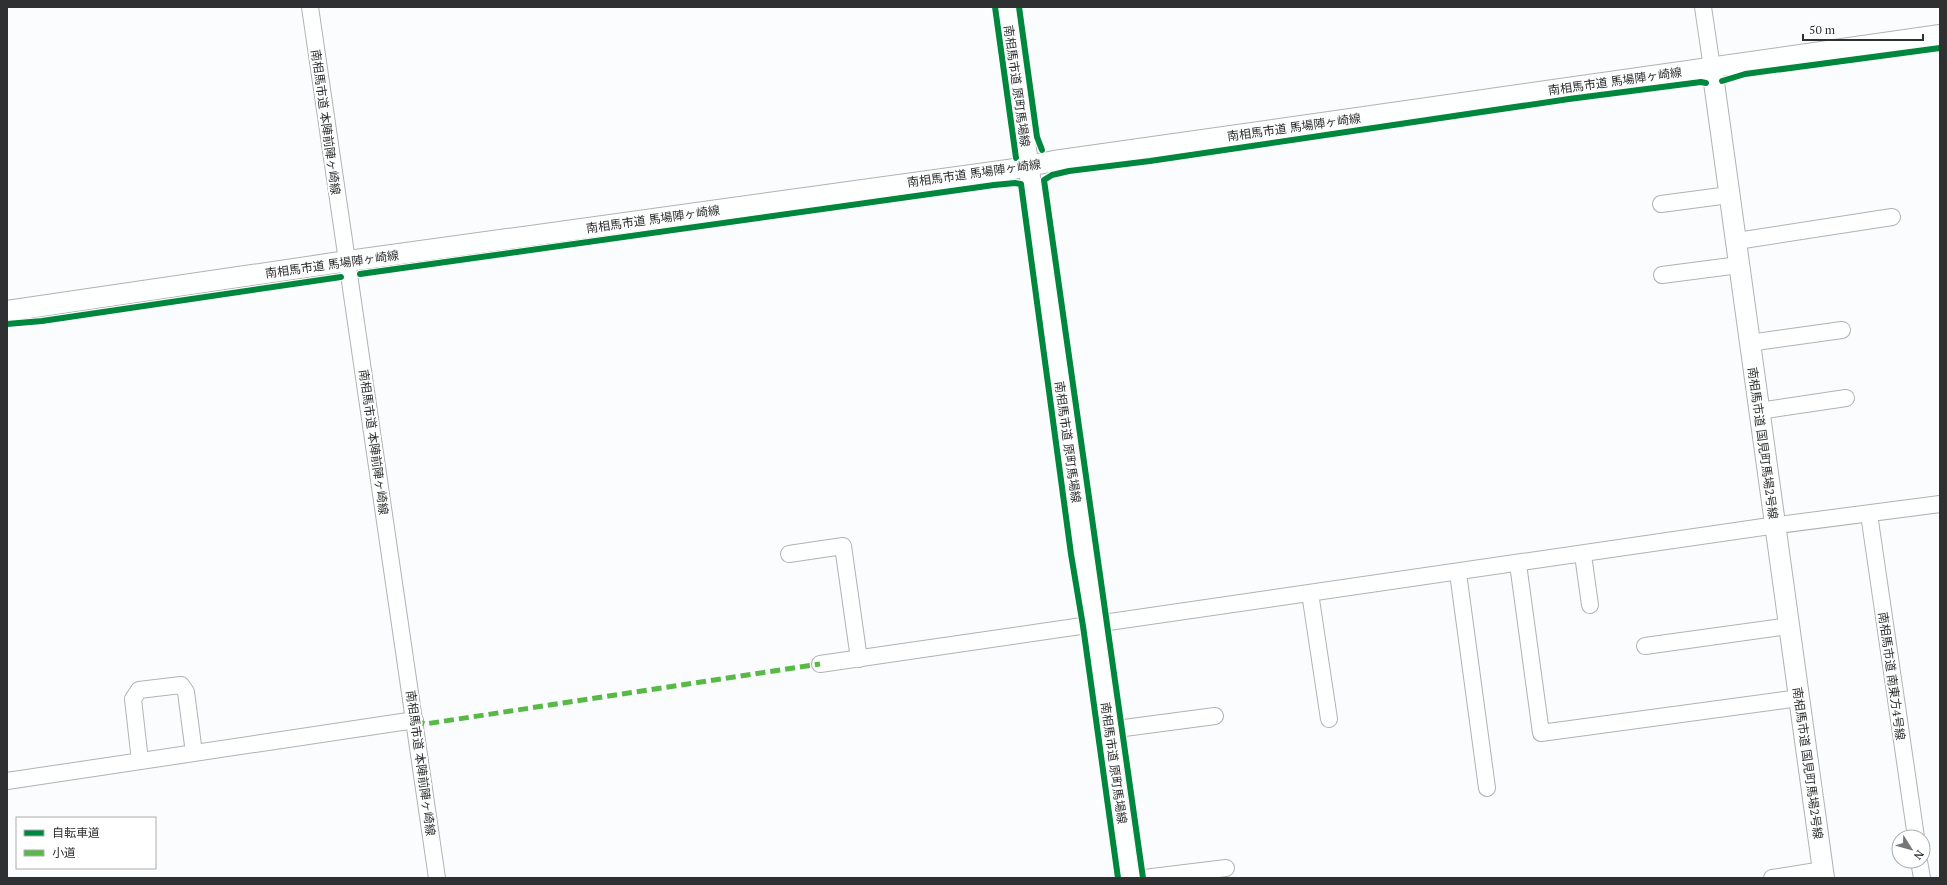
<svg xmlns="http://www.w3.org/2000/svg" width="1947" height="885" font-family="'PT Serif','Noto Sans JP',serif">
<style>
.lines{fill:none;stroke-linecap:round;stroke-linejoin:round}
.minor-casing{stroke:#b1b2b4;stroke-width:18}
.tertiary-casing{stroke:#b1b2b4;stroke-width:22}
.minor{stroke:#feffff;stroke-width:16}
.tertiary{stroke:#feffff;stroke-width:20}
.quiet{stroke:#58b947;stroke-width:5;stroke-dasharray:10 5;stroke-linecap:butt}
.cycleway-casing{stroke:#fff;stroke-width:8}
.cycleway{stroke:#00873e;stroke-width:6}
.labels{text-anchor:middle;dominant-baseline:central;stroke-width:4;stroke-linejoin:round;paint-order:stroke}
.street-label{font-size:12px;fill:#2f3031;stroke:#fff}
</style>
<rect width="100%" height="100%" fill="#fafcfe"/>
<g class="lines">
<g class="minor-casing">
<path id="minor" d="M310 7 437 878
M1703 7 1712 68
M1661 204 1729 195
M1737 241 1892 217
M1662 275 1739 265
M1749 343 1842 330
M1759 411 1846 398
M1869 514 1916 837
M789 554 843 546 859 659
M1583 555 1590 605
M1518 564 1541 733 1799 698
M1458 573 1487 788
M1310 593 1329 719
M1645 646 1789 626
M820 664 1763 527 1940 504
M1109 730 1215 716
M140 761 133 699 139 690 181 685 186 692 194 753
M7 781 415 720
M1919 861 1922 878
M1144 878 1226 868
M1772 878 1823 870"/>
</g>
<g class="tertiary-casing">
<path id="tertiary" d="M1006 7 1129 878
M1712 68 1824 878
M7 311 334 263 1008 170 1054 161 1940 35"/>
</g>
<use href="#minor" class="minor"/>
<use href="#tertiary" class="tertiary"/>
<path class="quiet" d="M415 720 425 724 820 664"/>
<g class="cycleway-casing">
<path id="cycleway" d="M995 7 1016 158
M1019 7 1037 137 1042 150
M1722 81 1745 74 1940 48
M360 274 994 185 1015 183 1021 184 1071 554 1083 626 1118 878
M7 324 42 321 341 277
M1143 878 1044 180 1052 175 1069 171 1150 161 1569 99 1701 82 1706 83"/>
</g>
<use href="#cycleway" class="cycleway"/>
</g>
<g class="labels">
<g class="street-label">
<text transform="translate(1615 81) rotate(-8)">南相馬市道 馬場陣ヶ崎線</text>
<text transform="translate(1017 86) rotate(82)">南相馬市道 原町馬場線</text>
<text transform="translate(326 122) rotate(82)">南相馬市道 本陣前陣ヶ崎線</text>
<text transform="translate(1294 127) rotate(-8)">南相馬市道 馬場陣ヶ崎線</text>
<text transform="translate(974 173) rotate(-8)">南相馬市道 馬場陣ヶ崎線</text>
<text transform="translate(653 219) rotate(-8)">南相馬市道 馬場陣ヶ崎線</text>
<text transform="translate(332 264) rotate(-8)">南相馬市道 馬場陣ヶ崎線</text>
<text transform="translate(374 442) rotate(82)">南相馬市道 本陣前陣ヶ崎線</text>
<text transform="translate(1068 442) rotate(82)">南相馬市道 原町馬場線</text>
<text transform="translate(1763 443) rotate(82)">南相馬市道 国見町馬場2号線</text>
<text transform="translate(1892 676) rotate(82)">南相馬市道 南東方4号線</text>
<text transform="translate(421 763) rotate(82)">南相馬市道 本陣前陣ヶ崎線</text>
<text transform="translate(1114 763) rotate(82)">南相馬市道 原町馬場線</text>
<text transform="translate(1808 763) rotate(82)">南相馬市道 国見町馬場2号線</text>
</g>
</g>
<rect width="1947" height="885" fill="none" stroke="#2f3031" stroke-width="16"/>
<rect x="16" y="817" width="140" height="52" fill="#ffffff" stroke="#acacad"/>
<rect x="24" y="830" width="20" height="6" fill="#00873e" stroke="#acacad"/>
<text x="52" y="837" font-size="12" fill="#2f3031">自転車道</text>
<rect x="24" y="850" width="20" height="6" fill="#58b947" stroke="#acacad"/>
<text x="52" y="857" font-size="12" fill="#2f3031">小道</text>
<g transform="translate(1911 849) rotate(127)"><circle r="19" fill="#ffffff" stroke="#acacad"/>
<path d="M0-3L7 15L0 10L-7 15Z" fill="#767779"/>
<text y="-6" font-size="11" font-weight="bold" text-anchor="middle" fill="#2f3031">N</text>
</g>
<path d="M1803 34v6h120v-6" fill="none" stroke="#2f3031" stroke-width="2"/>
<text x="1809" y="34" font-size="12" fill="#2f3031" stroke="#ffffff" stroke-width="3" paint-order="stroke">50 m</text>
</svg>
